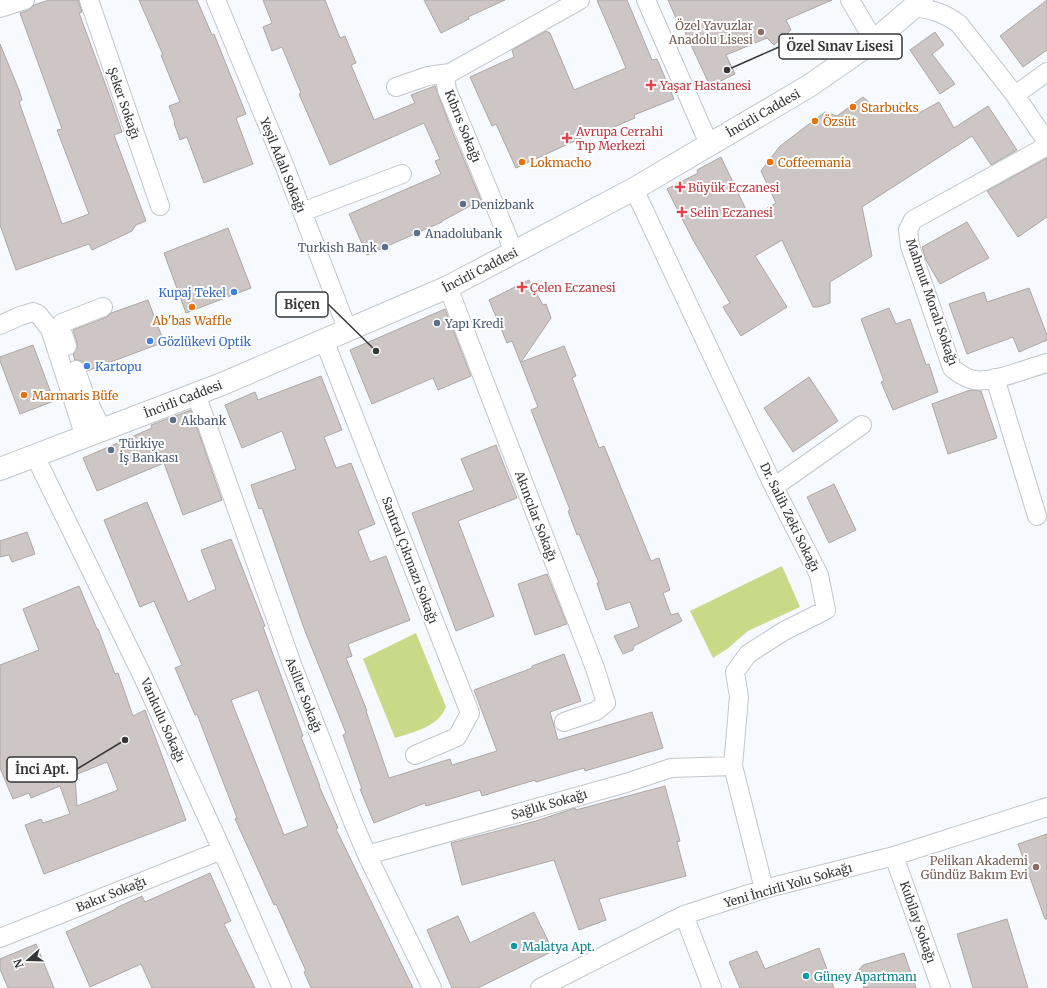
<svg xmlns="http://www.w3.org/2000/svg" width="1047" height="988" font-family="Merriweather,serif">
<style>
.green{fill:#c7da88}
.building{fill:#cdc6c5;stroke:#aca6a4;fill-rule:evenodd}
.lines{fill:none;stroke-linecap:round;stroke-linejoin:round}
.minor-casing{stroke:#c2c6ca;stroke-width:20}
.major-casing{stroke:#c2c6ca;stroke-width:24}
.minor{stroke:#fff;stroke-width:18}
.major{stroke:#fff;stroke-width:22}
.education-dot{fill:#8d6e63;stroke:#fff;stroke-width:1.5}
.health-dot{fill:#e0444e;stroke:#fff;stroke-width:1.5}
.food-dot{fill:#e8710a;stroke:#fff;stroke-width:1.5}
.service-dot{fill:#5c6f8a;stroke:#fff;stroke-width:1.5}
.shop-dot{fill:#3f7fe0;stroke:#fff;stroke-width:1.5}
.culture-dot{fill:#0f9aa8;stroke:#fff;stroke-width:1.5}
.labels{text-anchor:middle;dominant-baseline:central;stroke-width:4;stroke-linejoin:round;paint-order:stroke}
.education-label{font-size:12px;fill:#785e54;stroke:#fff;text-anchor:end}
.health-label{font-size:12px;fill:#be3a42;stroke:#fff;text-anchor:start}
.street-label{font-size:12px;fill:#343637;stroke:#fff}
.food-label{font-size:12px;fill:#c56008;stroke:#fff;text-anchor:start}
.service-label{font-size:12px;fill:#4e5e75;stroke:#fff;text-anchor:start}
.shop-label{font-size:12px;fill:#366cbe;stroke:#fff;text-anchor:start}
.culture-label{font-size:12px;fill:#0d838f;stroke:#fff;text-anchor:start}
.leader{fill:none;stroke:#343637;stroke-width:1.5}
.callout-dot{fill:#343637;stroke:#fff;stroke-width:1.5}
.callout{fill:#fff;stroke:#343637;stroke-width:1.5}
.callout-label{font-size:13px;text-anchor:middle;font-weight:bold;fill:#343637}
</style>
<rect width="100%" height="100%" fill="#f6faff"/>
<path class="green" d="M782 566 800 607 748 631 727 649 713 658 690 611Z
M416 633 446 707C438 727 414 732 395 738L363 659Z"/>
<path class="building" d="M49 0H78L82 12 79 13 109 94 122 132 114 135 146 221 136 225 132 231 92 250 89 244 16 270 0 225V44L19 90 22 100 19 102 62 224 89 214 57 130 62 129 20 13 29 10 34 5Z
M139 0H197L212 35 214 34 246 114 236 118 253 164 204 183 187 137 180 140 174 123H175L169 106 180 102 161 55H163Z
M263 0H325L340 38 345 36 356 63 351 65 374 120 415 103 411 95 435 86 452 131 481 200 442 221V222L367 255 349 214 441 174 435 161 440 159 424 123 330 165 299 94 301 93 282 47 272 51 263 27 272 23Z
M424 0H505L468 17 469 19 441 33Z
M597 0H627L652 60 657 59 674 99 634 115 635 118 607 130 605 127 516 168 496 124 492 126 470 77 514 57 512 50 546 31 550 33 574 90 626 68Z
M668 0H832L786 20 791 30 774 45 767 38 726 55 735 74 710 86 678 17 676 18Z
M1047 0V50L1023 67 1000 36Z
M935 32 944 45 932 54 955 84 940 94 910 50Z
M863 97 880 111 890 110 900 103 911 105 919 113 939 102 954 128 988 106 1017 150 991 165 972 136 862 207 872 256 856 266 830 282V303L818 307H813L782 240 755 256 787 307 741 336 723 307 730 303 693 240 667 189 698 173 697 170 721 157 750 218 776 203 761 171 780 146 825 112 837 116Z
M1047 158V217L1018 237 987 191Z
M967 222 989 258 940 284 926 260 922 247Z
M228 228 251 288 186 313 164 253Z
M529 280 543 305 546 304 551 318 521 362 564 346 576 376 572 378 599 448 604 446 651 561 659 558 670 590 663 593 671 615 678 613 682 621 634 646 633 650 623 654 614 636 639 627 630 602 606 610 597 583H599L579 534 577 535 568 511 570 510 531 410 538 407 512 341 507 343 489 300Z
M1029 288 1047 335V340L1019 352 1013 337 967 354 949 304 984 292 987 302Z
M148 300 164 342 87 371 83 362 78 360H75L73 354 77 348V343L73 330 107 317 111 313Z
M889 308 896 324 910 319 926 365 929 364 938 392 893 410 881 382 884 381 861 319Z
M445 309 471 376 438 390 433 378 372 404 350 350Z
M33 345 54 401 20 414 0 361V357Z
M321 376 342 430 324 437 336 468 351 463 375 524 358 531 370 562 386 556 410 620 348 644 352 656 346 658 367 711H366L389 778 450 759 452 765 497 751 474 690 532 668V666L564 654 581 701 550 712 558 740 652 712 663 748 585 771 584 768 536 782 535 780 482 796 480 790 426 806 425 803 374 823 360 789H362L343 735 346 733 305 631 262 508 259 509 251 485 296 469 282 431 242 448 225 405 255 392 258 400Z
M809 377 838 421 793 452 764 408Z
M970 390 981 391 997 438 948 454 932 404Z
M191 410 222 500 183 515 164 463 97 491 83 458 152 428 151 425Z
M496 445 517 498 458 521 494 616 456 631 412 513 474 490 461 459Z
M834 484 856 530 829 543 807 497Z
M147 502 188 602 216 589 201 550 231 539 265 626 263 627 303 736 301 737 320 786H319L338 828 336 829 413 988H311L304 972 306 971 276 904 274 905 251 854 235 819 237 818 197 714 195 715 175 668 182 665 154 601 140 607 104 520ZM258 690 308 826 284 835 231 700Z
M27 532 35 554 12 562 9 555 0 557V541Z
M547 574 567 624 535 635 518 584Z
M79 586 97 629H98L115 674 118 673 133 716 145 710 186 820 44 874 25 825 41 819 43 823 70 814 60 786 31 798 29 793 13 799 0 768V665L39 650 23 609ZM107 762 118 790 77 806 75 775Z
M665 786 680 841 677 842 686 876 599 899 606 920 579 930 554 860 462 885 451 843 536 821 575 808 576 810Z
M1047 834V919H1045L1018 844Z
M210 873 231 921 224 924 255 988H152L141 964 90 987 66 932 116 909V908L142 896 145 902Z
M534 912 553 951 478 988H452L427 930 458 916 470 943Z
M1007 919 1028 988H973L957 934Z
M36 944 54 988H8L0 969V959Z
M819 948 834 988H740L729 962 757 951 765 969Z
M904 953 916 988H864L858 971 863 965Z"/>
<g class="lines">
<g class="minor-casing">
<path id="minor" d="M89 0 160 206
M216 0 285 167 348 331
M646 0 709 144
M850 0 874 41
M915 7C933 10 945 13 959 24L1015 95 1047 142
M0 8 25 0
M396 87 428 76 450 73
M1015 95 1047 72
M1047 146 913 220 908 230 910 246 952 368C958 373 965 378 974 380 993 383 1028 368 1047 363
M634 189 774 487 819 575 826 610 784 631 748 654 735 672 739 697 733 766 764 889
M302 212 402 174
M514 252 447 90 445 78 450 73 580 0
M448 287 595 668 606 703 596 711 564 722
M0 325 20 316 33 312 38 314 50 329 85 437
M324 340 470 713 457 737 415 755
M67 346 60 326 62 323 103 307
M76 370 83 390 102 430
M995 378 1037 516
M196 394 293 667 353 822 367 855 432 988
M35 456 142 675 222 850 282 988
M774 487 862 425
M367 855 626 783 671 768 733 766
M894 856 941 988
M684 915 712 988
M0 938 222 850
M540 988 684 915 764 889 894 856 1047 807"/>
</g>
<g class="major-casing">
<path id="major" d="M0 469 222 384 448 287 634 189 809 86 874 41 922 0"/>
</g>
<use href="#minor" class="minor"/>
<use href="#major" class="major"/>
</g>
<g class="education-dot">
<circle cx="761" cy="32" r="4"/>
<circle cx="1036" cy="867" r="4"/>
</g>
<g class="health-dot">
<path d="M649 79h4v4h4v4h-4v4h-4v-4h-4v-4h4z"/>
<path d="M565 132h4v4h4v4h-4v4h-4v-4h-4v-4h4z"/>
<path d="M678 181h4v4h4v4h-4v4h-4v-4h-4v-4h4z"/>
<path d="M680 206h4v4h4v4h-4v4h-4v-4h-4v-4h4z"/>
<path d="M520 281h4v4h4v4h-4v4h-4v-4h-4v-4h4z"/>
</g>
<g class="food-dot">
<circle cx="853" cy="107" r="4"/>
<circle cx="815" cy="121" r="4"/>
<circle cx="522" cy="162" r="4"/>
<circle cx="770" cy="162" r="4"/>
<circle cx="192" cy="307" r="4"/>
<circle cx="24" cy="395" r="4"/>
</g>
<g class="service-dot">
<circle cx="463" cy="204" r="4"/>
<circle cx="417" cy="233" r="4"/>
<circle cx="385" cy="247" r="4"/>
<circle cx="437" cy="323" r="4"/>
<circle cx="173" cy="420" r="4"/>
<circle cx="111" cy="450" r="4"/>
</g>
<g class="shop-dot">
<circle cx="234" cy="292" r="4"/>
<circle cx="150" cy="341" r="4"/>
<circle cx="87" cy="366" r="4"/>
</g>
<g class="culture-dot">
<circle cx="514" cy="946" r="4"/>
<circle cx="806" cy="976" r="4"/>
</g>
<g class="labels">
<g class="education-label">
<text x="753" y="25">Özel Yavuzlar<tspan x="753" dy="14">Anadolu Lisesi</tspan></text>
<text x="1028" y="860">Pelikan Akademi<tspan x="1028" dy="14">Gündüz Bakım Evi</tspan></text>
</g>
<g class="health-label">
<text x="660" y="85">Yaşar Hastanesi</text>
<text x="576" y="131">Avrupa Cerrahi<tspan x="576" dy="14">Tıp Merkezi</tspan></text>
<text x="688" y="187">Büyük Eczanesi</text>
<text x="690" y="212">Selin Eczanesi</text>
<text x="530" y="287">Çelen Eczanesi</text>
</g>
<g class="street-label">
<text transform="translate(124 103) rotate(71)">Şeker Sokağı</text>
<text transform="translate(763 113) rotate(-30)">İncirli Caddesi</text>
<text transform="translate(463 126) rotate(68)">Kıbrıs Sokağı</text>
<text transform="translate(283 165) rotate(68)">Yeşil Adalı Sokağı</text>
<text transform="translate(480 270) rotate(-27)">İncirli Caddesi</text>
<text transform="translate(932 302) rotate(71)">Mahmut Moralı Sokağı</text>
<text transform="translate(183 399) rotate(-21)">İncirli Caddesi</text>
<text transform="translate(536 516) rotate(69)">Akıncılar Sokağı</text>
<text transform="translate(790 517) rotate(64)">Dr. Salih Zeki Sokağı</text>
<text transform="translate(410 560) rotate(69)">Santral Çıkmazı Sokağı</text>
<text transform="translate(304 695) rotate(69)">Asiller Sokağı</text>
<text transform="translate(163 720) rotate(66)">Vankulu Sokağı</text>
<text transform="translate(549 804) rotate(-16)">Sağlık Sokağı</text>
<text transform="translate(788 885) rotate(-16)">Yeni İncirli Yolu Sokağı</text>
<text transform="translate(111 894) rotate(-22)">Bakır Sokağı</text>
<text transform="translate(918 922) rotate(71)">Kubilay Sokağı</text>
</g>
<g class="food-label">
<text x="861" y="107">Starbucks</text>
<text x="823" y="121">Özsüt</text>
<text x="530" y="162">Lokmacho</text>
<text x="778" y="162">Coffeemania</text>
<text x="192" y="320" text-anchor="middle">Ab'bas Waffle</text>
<text x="32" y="395">Marmaris Büfe</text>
</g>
<g class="service-label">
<text x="471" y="204">Denizbank</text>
<text x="425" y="233">Anadolubank</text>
<text x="377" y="247" text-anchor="end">Turkish Bank</text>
<text x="445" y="323">Yapı Kredi</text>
<text x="181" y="420">Akbank</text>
<text x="119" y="443">Türkiye<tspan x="119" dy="14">İş Bankası</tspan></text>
</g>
<g class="shop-label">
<text x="226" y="292" text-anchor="end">Kupaj Tekel</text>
<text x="158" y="341">Gözlükevi Optik</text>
<text x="95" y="366">Kartopu</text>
</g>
<g class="culture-label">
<text x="522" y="946">Malatya Apt.</text>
<text x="814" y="976">Güney Apartmanı</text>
</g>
</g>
<path class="leader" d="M727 70L779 47M376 351L328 304M125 740L77 769"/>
<g class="callout-dot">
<circle cx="727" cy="70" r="4"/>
<circle cx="376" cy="351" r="4"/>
<circle cx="125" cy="740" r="4"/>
</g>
<g class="callout">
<rect x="779" y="34" width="123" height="25" rx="4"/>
<rect x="276" y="292" width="52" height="25" rx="4"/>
<rect x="7" y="757" width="70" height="25" rx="4"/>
</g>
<g class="callout-label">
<text x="840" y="51">Özel Sınav Lisesi</text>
<text x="302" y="309">Biçen</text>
<text x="42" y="774">İnci Apt.</text>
</g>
<g transform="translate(28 960) rotate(250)" stroke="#ffffff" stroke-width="3" paint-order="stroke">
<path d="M0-3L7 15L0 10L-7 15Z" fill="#343637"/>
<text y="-6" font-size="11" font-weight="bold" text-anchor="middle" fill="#343637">N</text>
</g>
</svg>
